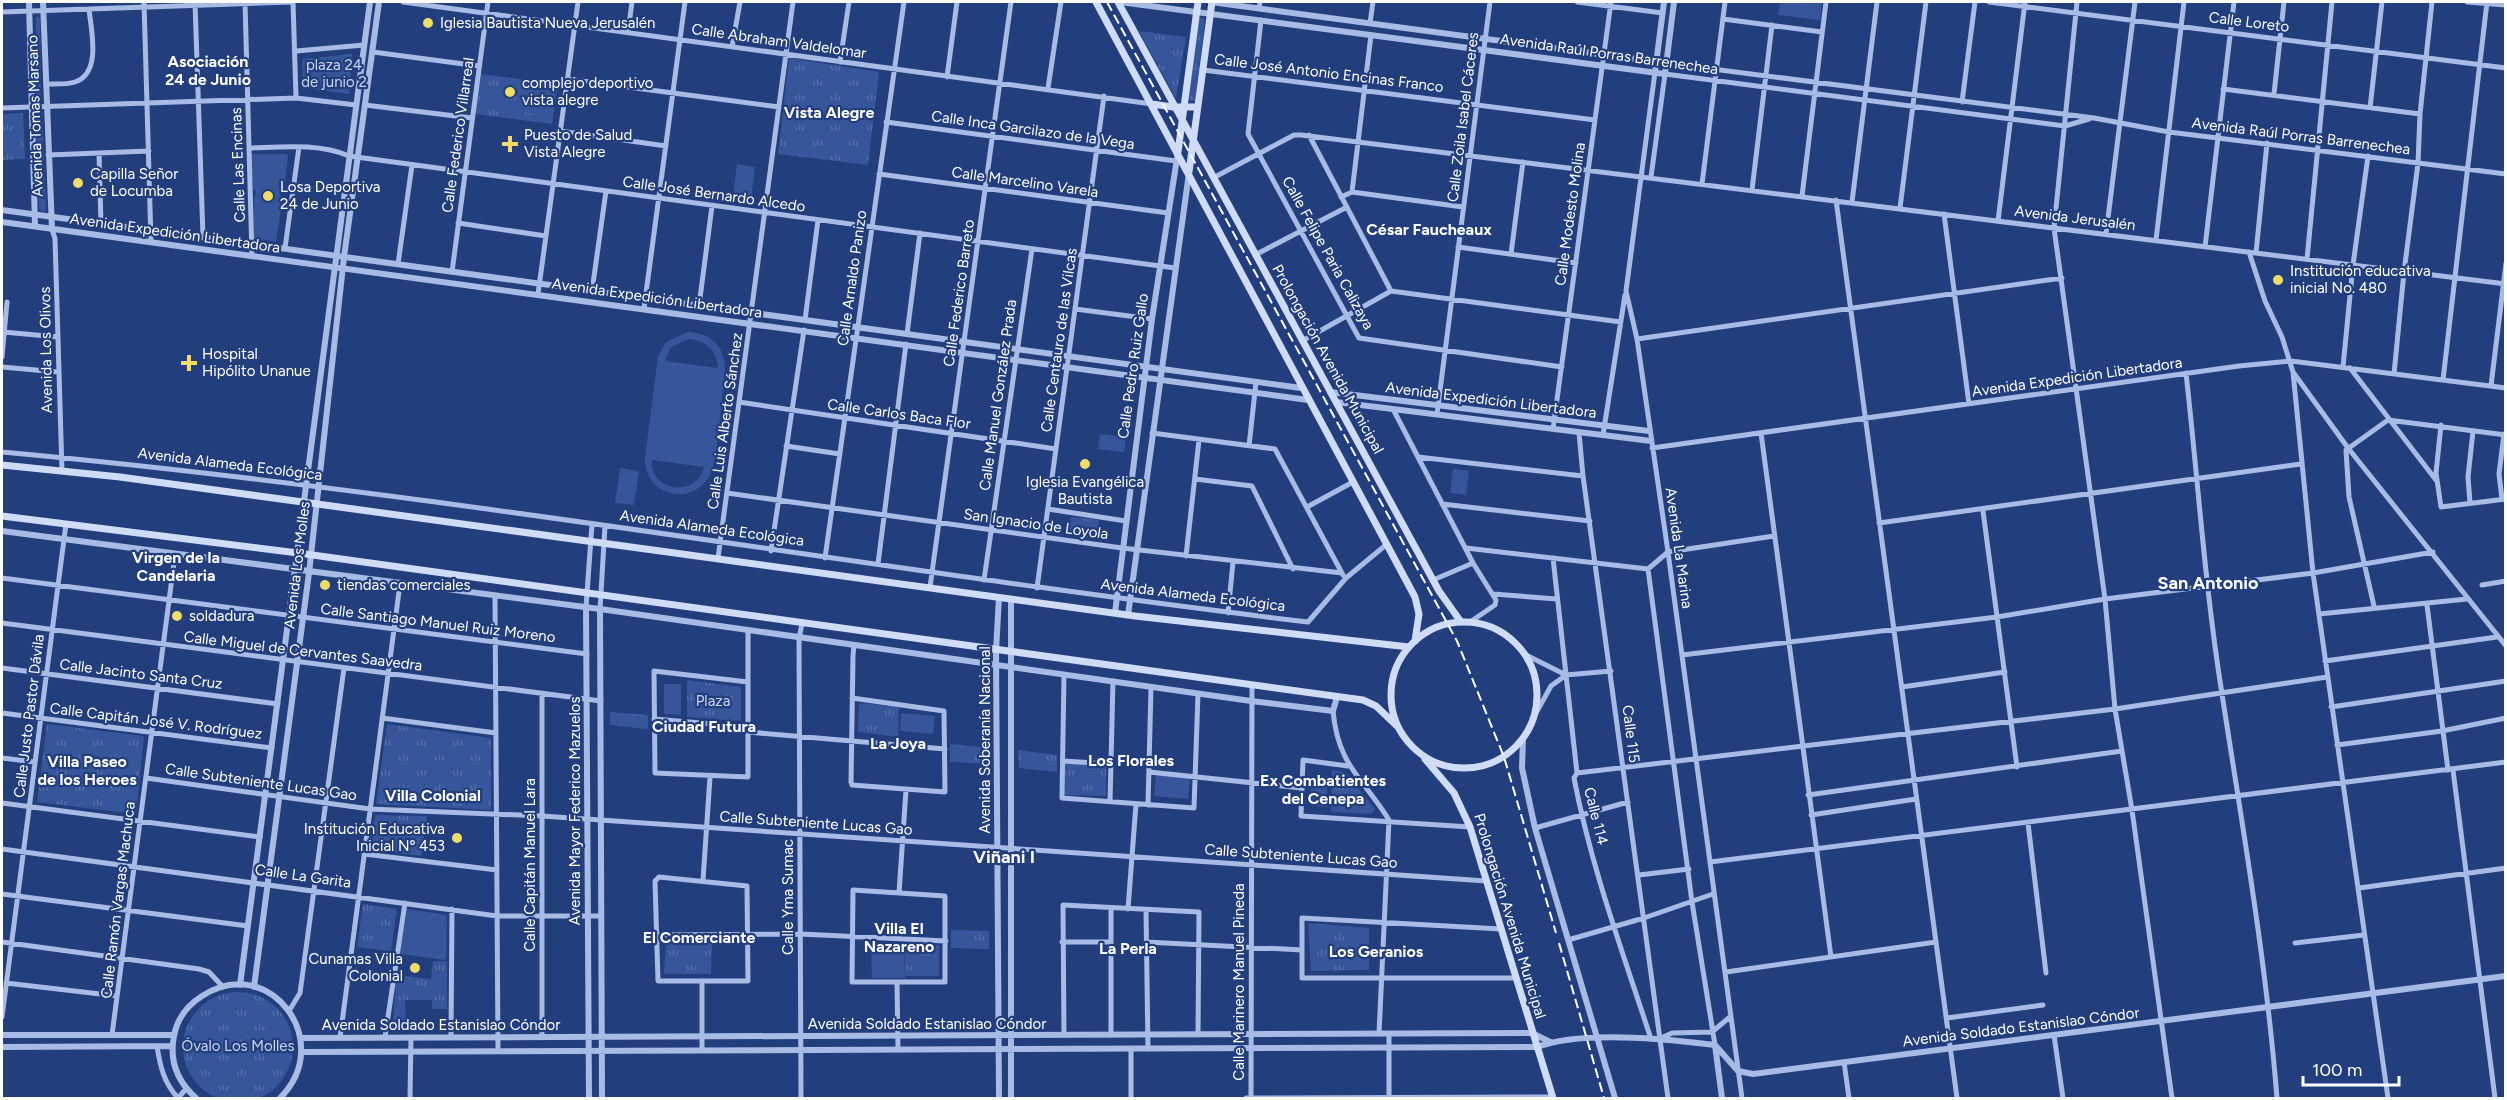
<svg xmlns="http://www.w3.org/2000/svg" width="2507" height="1100" font-family="Figtree,sans-serif">
<style>
.grass{fill:url(#grass-tufts)}
.pitch{fill:#36559a;fill-rule:evenodd}
.lines{fill:none;stroke-linecap:round;stroke-linejoin:round}
.minor{stroke:#a7bbe5;stroke-width:5}
.tertiary{stroke:#a7bbe5;stroke-width:6}
.secondary{stroke:#d0dbf5;stroke-width:7}
.rail{stroke:#fff;stroke-width:2;stroke-dasharray:10 4.5;stroke-linecap:butt}
.poi-dot{fill:#f0dc6a;stroke:#233e7c;stroke-width:2}
.labels{text-anchor:middle;dominant-baseline:central;stroke-width:4.5;stroke-linejoin:round;paint-order:stroke}
.street-label{font-size:15px;fill:#fff;stroke:#233e7c}
.poi-label{font-size:15px;fill:#fff;stroke:#233e7c;text-anchor:start}
.park-label{font-size:15px;fill:#cad7f4;stroke:#233e7c}
.neighbourhood-label{font-size:16px;font-weight:bold;fill:#fff;stroke:#233e7c}
.quarter-label{font-size:18px;font-weight:bold;fill:#fff;stroke:#233e7c}
</style>
<defs>
<pattern id="grass-tufts" width="24" height="20" patternUnits="userSpaceOnUse" patternTransform="scale(1.5)"><rect width="24" height="20" fill="#36559a"/><path d="M3 7l-1-3M5 7V3M7 7l1-3M15 17l-1-3M17 17v-4M19 17l1-3" fill="none" stroke="#546ea9"/></pattern>
</defs>
<rect width="100%" height="100%" fill="#233e7c"/>
<path class="grass" d="M36 16 40 18 41 103 36 102Z
M1199 17 1205 19 1195 101 1188 100Z
M1139 31 1186 37 1176 99Z
M352 54 349 94 303 88 302 59Z
M789 58 879 72 868 165 778 154Z
M481 74 558 84 552 124 475 114Z
M42 111 46 209 44 212 39 209 36 115Z
M23 113 25 159 2 160V114Z
M1071 517 1099 520 1097 539 1069 535Z
M687 680 741 687V721L687 717Z
M859 703 899 707 898 737 858 732Z
M610 712 648 715V729L610 725Z
M47 724 144 736 136 814 37 802Z
M387 724 491 738V810L376 804Z
M950 744 988 748 989 764 950 762Z
M1018 750 1057 755V772L1019 768Z
M1065 763 1106 766V796L1066 795 1064 792Z
M1332 770 1345 772 1375 809 1372 814 1331 812Z
M375 815 427 816 421 856 371 850Z
M363 904 397 909 391 951 357 947Z
M1308 923 1369 928V970L1311 971Z
M951 930 989 931V949L951 948Z
M666 942 712 943 711 974H664Z
M905 945H939V976H905Z
M433 961H447V1009H432V1000H405L406 1029H392L397 975 431 979Z
M183 1047a55 55 0 1 1 110 0a55 55 0 1 1-110 0Z"/>
<path class="pitch" d="M1780 2H1822L1820 20 1778 15Z
M517 94 546 98 544 115 514 111Z
M251 154H287L288 157 284 191 280 194 282 201 276 242 254 238V199L256 192 253 189Z
M737 164 755 167 751 199 733 197Z
M688 332C712 333 725 347 725 370 722 391 718 460 710 475 691 509 643 495 645 457L658 356 666 342ZM688 339C705 340 717 350 718 368L665 361 671 347ZM652 460 704 467C697 498 649 492 652 460Z
M1100 434 1126 437 1124 452 1098 449Z
M620 468 639 471 634 505 615 503Z
M1453 469 1469 471 1466 495 1450 493Z
M664 684H681V715L664 714Z
M901 713 935 716 933 734 900 731Z
M119 760 135 762 132 789 116 787Z
M1156 775 1190 778 1188 799 1154 796Z
M1311 776H1327V807L1311 806Z
M407 909 447 915 446 960 400 954Z
M871 943H904L905 978H872Z"/>
<g class="lines">
<path class="minor" d="M144 2 151 242
M245 2 252 256
M293 2 296 98
M403 2 1152 104
M1577 2 1663 13
M1989 2 2506 68
M2077 2 2054 228 2105 599 2115 709 2132 810 2172 1098
M2467 2 2506 5
M195 3 203 237
M1259 8 1260 2
M2 12 292 2
M1723 19 1822 32
M1261 20 1248 134 1359 338 1562 367
M1370 23 1373 2
M628 32 632 2
M732 47 740 2
M296 51 364 45
M373 52 479 66
M840 62 849 2
M1666 63 2094 118 2169 132 2506 174
M1203 70 1595 120
M1655 72 1626 291 1637 339 1668 552 1742 1098
M947 77 957 2
M567 79 779 107
M46 84C55 84 66 85 75 82 102 73 91 30 89 9
M1048 88 1061 2
M2223 89 2420 114
M2274 94 2284 2
M1962 102 1975 2
M365 105 472 118
M2 108 296 98 356 105
M2370 108 2382 2
M886 122 1176 161
M560 131 666 146
M1309 135 1391 291
M250 148C282 147 319 143 349 156L1175 268
M99 153 101 224
M48 155 149 151
M879 174 1168 213
M1651 177 1665 74 2065 126 2089 119
M1213 178 1294 135H1301L2506 284
M1702 184 1725 2
M1752 190 1772 25
M1352 192 1371 35
M1802 196 1826 2
M1341 197 1352 192 1463 207
M1836 200 1957 1098
M1852 202 1877 2
M1900 208 1926 2
M1944 214 1969 404
M1998 221 2025 2
M458 223 546 236
M52 229 55 239 62 471
M2106 234 2135 2
M2156 240 2184 2
M1458 247 1576 263
M2205 247 2234 2
M285 248 299 147
M2249 252 2265 301 2282 337 2293 372 2348 448 2506 646
M2256 253 2267 143
M1511 254 1523 162
M1255 255 1347 207
M2307 259 2332 2
M398 264 412 165
M452 272 488 2
M592 291 606 191
M1391 291 1621 322
M538 294 578 2
M699 306 712 206
M644 308 685 2
M1075 309 1152 319
M805 320 818 220
M3 332 58 337
M907 334 920 233
M1637 339 2062 278
M1302 341 1391 291
M2 357 7 302
M2 367 58 372
M2343 367 2353 265 2368 156
M2350 368 2436 480
M2293 372 2313 573 2388 1098
M2186 373C2198 480 2205 588 2222 694 2243 830 2266 961 2277 1098
M2394 374 2404 272 2418 163 2420 114 2432 2
M2443 380 2487 2
M2491 386 2506 263
M739 402 1056 449
M1393 409 1473 563 1496 600 1495 605 1470 622
M1437 414 1490 2
M2441 425 2436 473 2441 507 2506 499
M1553 429 1611 2
M1152 433 1275 449 1343 575
M1579 433 1583 476 1668 1098
M1761 433 1831 957
M1603 435 1625 295
M786 446 840 454
M1249 446 1256 382
M1652 448 2239 366 2291 361 2506 388
M2 452C439 492 872 570 1308 622L1346 578 1387 544
M1418 457 1583 476
M1195 479 1252 486 1293 569
M727 493 1122 548 1342 573
M2502 499 2499 474 2504 434
M2470 503 2468 477 2473 431
M1442 504 1590 521
M1307 507 1353 482
M1048 509 1126 521
M1983 511 2017 767
M1879 523 2301 464
M1466 548 1648 569 1668 552 1774 536
M771 551 804 330
M1186 556 1199 440
M718 558 793 2
M825 558 904 2
M1553 558 1577 773 1574 778C1591 867 1623 953 1651 1039
M878 564 906 344
M1648 569 1692 902 1715 1045
M2 578 587 654
M984 580 1032 249
M1433 580 1473 563
M2482 585 2506 581
M930 587 1011 2
M1037 588 1104 96
M1493 594 1557 599
M495 596 498 1051
M2427 605 2448 770
M2374 606 2349 497 2346 450 2388 420 2506 435
M586 607 592 524
M600 609 605 526
M1228 613 1233 562
M2319 614 2467 599
M2 623 601 701
M1526 655 1566 675 1611 671
M1682 655 1997 617 2105 599 2313 573 2433 552
M2325 661 2497 637
M2 668 278 704
M1064 675 1062 798 1194 808 1198 694
M748 682 654 671 655 773 748 777V631
M1902 687 2005 672
M542 693V1037
M852 698 944 711 945 792 852 785 851 782 853 656 854 645
M2331 707 2506 681
M1333 711C1338 766 1363 778 1389 820
M2 713 272 748
M1536 713 1551 686 1566 675
M382 718 496 733
M654 719 748 727
M748 732 945 749
M2337 745 2442 731 2506 718
M2 758 35 762
M1063 761 1111 764
M1348 766 1303 760 1301 816 1470 827
M2453 770 2495 1098
M1149 772 1302 788
M1577 773 2115 709 2327 677
M146 778 370 809 542 816 1486 881
M1808 795 2122 751
M1110 802 1113 681
M2 803 260 837
M1148 805 1151 687
M1811 815 1916 799
M2028 823 2046 973
M1535 828 1628 802
M2 849 497 916H601
M364 854 497 870
M1710 862 2506 762
M1639 875 1689 869
M659 877 747 886 748 981H658L655 881Z
M703 880 710 777
M2359 888 2506 868
M853 890 945 896V982H852Z
M899 893 906 790
M2 894 248 926
M1111 908V1035
M1128 909 1136 804
M1146 910 1148 1049
M1501 929 1302 918V978H1514
M656 935 801 934 946 941
M1568 940 1644 918 1713 894
M2 942 199 969 209 972 223 987
M1062 942H1110
M1146 942 1302 950
M2295 943 2364 935
M1726 972 1936 942
M897 982 898 1050
M6 983 117 996
M289 1011 300 993 344 668
M2 1017 66 524
M1947 1018 2043 1005
M1379 1034 1389 820
M1389 1034V1098
M112 1035 175 555
M1064 1035 1063 905 1199 912 1198 1035
M2054 1035 2063 1098
M385 1037 405 903
M451 1037 452 909
M340 1038 400 584
M1659 1039 1672 1033 1712 1032 1731 1016
M157 1046C160 1066 164 1083 178 1098L186 1089
M1131 1049V1098
M702 1050V982
M1844 1062 1849 1098
M410 1098 411 1037
M801 1098 799 638 802 624
M1246 1098 1553 1097
M1251 1098 1252 685"/>
<path class="tertiary" d="M29 2 35 226
M43 2 52 229
M1120 2 1665 74 1674 2
M1211 2 1666 63
M1655 72 1664 2
M2 210 1301 388
M2 222 1308 400
M1330 392 1649 431
M1336 402 1651 441
M2 531 600 609 1251 701 1333 711 1337 697
M999 597 996 651 999 1098
M1011 599V1098
M586 607 589 1098
M600 609 602 1098
M1115 613 1152 319 1178 152
M1128 615 1189 173
M1523 739 1522 768 1535 828 1615 1098
M240 985 370 2
M254 987 309 573 344 257 379 2
M2 1035H174
M301 1038 1532 1033 1550 1042
M1715 1045 1722 1098
M2 1047 172 1046
M302 1052 1537 1047C1581 1030 1668 1039 1715 1045L1738 1071 1753 1074 2506 976
M196 1098C178 1082 169 1061 174 1036 177 1019 188 1005 202 996 268 952 337 1041 280 1098"/>
<path class="secondary" d="M1096 2 1415 597 1419 614 1415 641
M1118 2 1439 591 1461 622
M1152 104 1173 107H1197
M1178 152 1198 2
M1189 172 1212 2
M2 465 120 477 1135 616 1409 647
M2 516 298 553 1363 700 1376 706 1398 727
M1391 695a73 73 0 1 1 146 0a73 73 0 1 1-146 0Z
M1425 759 1454 793 1470 827 1553 1098"/>
<path class="rail" d="M1107 2 1457 641 1504 757 1556 933
M1559 943 1604 1098"/>
</g>
<g class="poi-dot">
<circle cx="428" cy="23" r="6"/>
<circle cx="510" cy="92" r="6"/>
<path d="M507 135h6v6h6v6h-6v6h-6v-6h-6v-6h6z"/>
<circle cx="78" cy="183" r="6"/>
<circle cx="268" cy="196" r="6"/>
<circle cx="2278" cy="280" r="6"/>
<path d="M186 354h6v6h6v6h-6v6h-6v-6h-6v-6h6z"/>
<circle cx="1085" cy="464" r="6"/>
<circle cx="325" cy="585" r="6"/>
<circle cx="177" cy="616" r="6"/>
<circle cx="457" cy="838" r="6"/>
<circle cx="415" cy="968" r="6"/>
</g>
<g class="labels">
<g class="street-label">
<text transform="translate(2249 22) rotate(7)">Calle Loreto</text>
<text transform="translate(779 41) rotate(8)">Calle Abraham Valdelomar</text>
<text transform="translate(1609 54) rotate(8)">Avenida Raúl Porras Barrenechea</text>
<text transform="translate(1329 73) rotate(7)">Calle José Antonio Encinas Franco</text>
<text transform="translate(35 116) rotate(-92)">Avenida Tomas Marsano</text>
<text transform="translate(1463 117) rotate(-83)">Calle Zoila Isabel Cáceres</text>
<text transform="translate(1033 130) rotate(8)">Calle Inca Garcilazo de la Vega</text>
<text transform="translate(458 135) rotate(-82)">Calle Federico Villarreal</text>
<text transform="translate(2301 136) rotate(7)">Avenida Raúl Porras Barrenechea</text>
<text transform="translate(238 165) rotate(-92)">Calle Las Encinas</text>
<text transform="translate(1025 182) rotate(8)">Calle Marcelino Varela</text>
<text transform="translate(714 194) rotate(8)">Calle José Bernardo Alcedo</text>
<text transform="translate(1570 214) rotate(-82)">Calle Modesto Molina</text>
<text transform="translate(2075 218) rotate(7)">Avenida Jerusalén</text>
<text transform="translate(175 233) rotate(8)">Avenida Expedición Libertadora</text>
<text transform="translate(1328 253) rotate(61)">Calle Felipe Paria Calizaya</text>
<text transform="translate(852 278) rotate(-82)">Calle Arnaldo Panizo</text>
<text transform="translate(959 293) rotate(-82)">Calle Federico Barreto</text>
<text transform="translate(657 298) rotate(8)">Avenida Expedición Libertadora</text>
<text transform="translate(1059 340) rotate(-82)">Calle Centauro de las Vilcas</text>
<text transform="translate(46 350) rotate(-91)">Avenida Los Olivos</text>
<text transform="translate(1328 359) rotate(61)">Prolongación Avenida Municipal</text>
<text transform="translate(1133 366) rotate(-82)">Calle Pedro Ruiz Gallo</text>
<text transform="translate(2077 377) rotate(-8)">Avenida Expedición Libertadora</text>
<text transform="translate(998 395) rotate(-82)">Calle Manuel González Prada</text>
<text transform="translate(1491 400) rotate(7)">Avenida Expedición Libertadora</text>
<text transform="translate(899 414) rotate(8)">Calle Carlos Baca Flor</text>
<text transform="translate(725 421) rotate(-82)">Calle Luis Alberto Sánchez</text>
<text transform="translate(230 464) rotate(7)">Avenida Alameda Ecológica</text>
<text transform="translate(1036 524) rotate(8)">San Ignacio de Loyola</text>
<text transform="translate(712 528) rotate(8)">Avenida Alameda Ecológica</text>
<text transform="translate(1679 548) rotate(82)">Avenida La Marina</text>
<text transform="translate(297 565) rotate(-83)">Avenida Los Molles</text>
<text transform="translate(1193 595) rotate(7)">Avenida Alameda Ecológica</text>
<text transform="translate(438 623) rotate(7)">Calle Santiago Manuel Ruiz Moreno</text>
<text transform="translate(303 651) rotate(7)">Calle Miguel de Cervantes Saavedra</text>
<text transform="translate(141 674) rotate(7)">Calle Jacinto Santa Cruz</text>
<text transform="translate(29 716) rotate(-83)">Calle Justo Pastor Dávila</text>
<text transform="translate(156 721) rotate(7)">Calle Capitán José V. Rodríguez</text>
<text transform="translate(1631 734) rotate(83)">Calle 115</text>
<text transform="translate(985 740) rotate(-90)">Avenida Soberanía Nacional</text>
<text transform="translate(261 782) rotate(8)">Calle Subteniente Lucas Gao</text>
<text transform="translate(575 811) rotate(-90)">Avenida Mayor Federico Mazuelos</text>
<text transform="translate(1596 816) rotate(76)">Calle 114</text>
<text transform="translate(816 823) rotate(4)">Calle Subteniente Lucas Gao</text>
<text transform="translate(1301 856) rotate(4)">Calle Subteniente Lucas Gao</text>
<text transform="translate(530 865) rotate(-90)">Calle Capitán Manuel Lara</text>
<text transform="translate(303 876) rotate(8)">Calle La Garita</text>
<text transform="translate(788 897) rotate(-90)">Calle Yma Sumac</text>
<text transform="translate(118 900) rotate(-83)">Calle Ramón Vargas Machuca</text>
<text transform="translate(1510 916) rotate(73)">Prolongación Avenida Municipal</text>
<text transform="translate(1239 982) rotate(-90)">Calle Marinero Manuel Pineda</text>
<text x="927" y="1024">Avenida Soldado Estanislao Cóndor</text>
<text x="441" y="1025">Avenida Soldado Estanislao Cóndor</text>
<text transform="translate(2021 1027) rotate(-7)">Avenida Soldado Estanislao Cóndor</text>
</g>
<g class="poi-label">
<text x="440" y="23">Iglesia Bautista Nueva Jerusalén</text>
<text x="522" y="83">complejo deportivo<tspan x="522" dy="17">vista alegre</tspan></text>
<text x="524" y="135">Puesto de Salud<tspan x="524" dy="17">Vista Alegre</tspan></text>
<text x="90" y="174">Capilla Señor<tspan x="90" dy="17">de Locumba</tspan></text>
<text x="280" y="187">Losa Deportiva<tspan x="280" dy="17">24 de Junio</tspan></text>
<text x="2290" y="271">Institución educativa<tspan x="2290" dy="17">inicial No. 480</tspan></text>
<text x="202" y="354">Hospital<tspan x="202" dy="17">Hipólito Unanue</tspan></text>
<text x="1085" y="482" text-anchor="middle">Iglesia Evangélica<tspan x="1085" dy="17">Bautista</tspan></text>
<text x="337" y="585">tiendas comerciales</text>
<text x="189" y="616">soldadura</text>
<text x="445" y="829" text-anchor="end">Institución Educativa<tspan x="445" dy="17">Inicial Nº 453</tspan></text>
<text x="403" y="959" text-anchor="end">Cunamas Villa<tspan x="403" dy="17">Colonial</tspan></text>
</g>
<g class="park-label">
<text x="334" y="65">plaza 24<tspan x="334" dy="17">de junio 2</tspan></text>
<text x="713" y="701">Plaza</text>
<text x="238" y="1046">Óvalo Los Molles</text>
</g>
<g class="neighbourhood-label">
<text x="208" y="61">Asociación<tspan x="208" dy="18">24 de Junio</tspan></text>
<text x="829" y="112">Vista Alegre</text>
<text x="1429" y="229">César Faucheaux</text>
<text x="176" y="557">Virgen de la<tspan x="176" dy="18">Candelaria</tspan></text>
<text x="704" y="726">Ciudad Futura</text>
<text x="898" y="743">La Joya</text>
<text x="1131" y="760">Los Florales</text>
<text x="87" y="761">Villa Paseo<tspan x="87" dy="18">de los Heroes</tspan></text>
<text x="1323" y="780">Ex Combatientes<tspan x="1323" dy="18">del Cenepa</tspan></text>
<text x="433" y="795">Villa Colonial</text>
<text x="899" y="928">Villa El<tspan x="899" dy="18">Nazareno</tspan></text>
<text x="699" y="937">El Comerciante</text>
<text x="1128" y="948">La Perla</text>
<text x="1376" y="951">Los Geranios</text>
</g>
<g class="quarter-label">
<text x="2208" y="583">San Antonio</text>
<text x="1004" y="857">Viñani I</text>
</g>
</g>
<rect width="2507" height="1100" fill="none" stroke="#ffffff" stroke-width="6"/>
<path d="M2303 1076v9h96v-9" fill="none" stroke="#ffffff" stroke-width="3"/>
<text x="2312" y="1076" font-size="18" fill="#ffffff" stroke="#233e7c" stroke-width="4.5" paint-order="stroke">100 m</text>
</svg>
